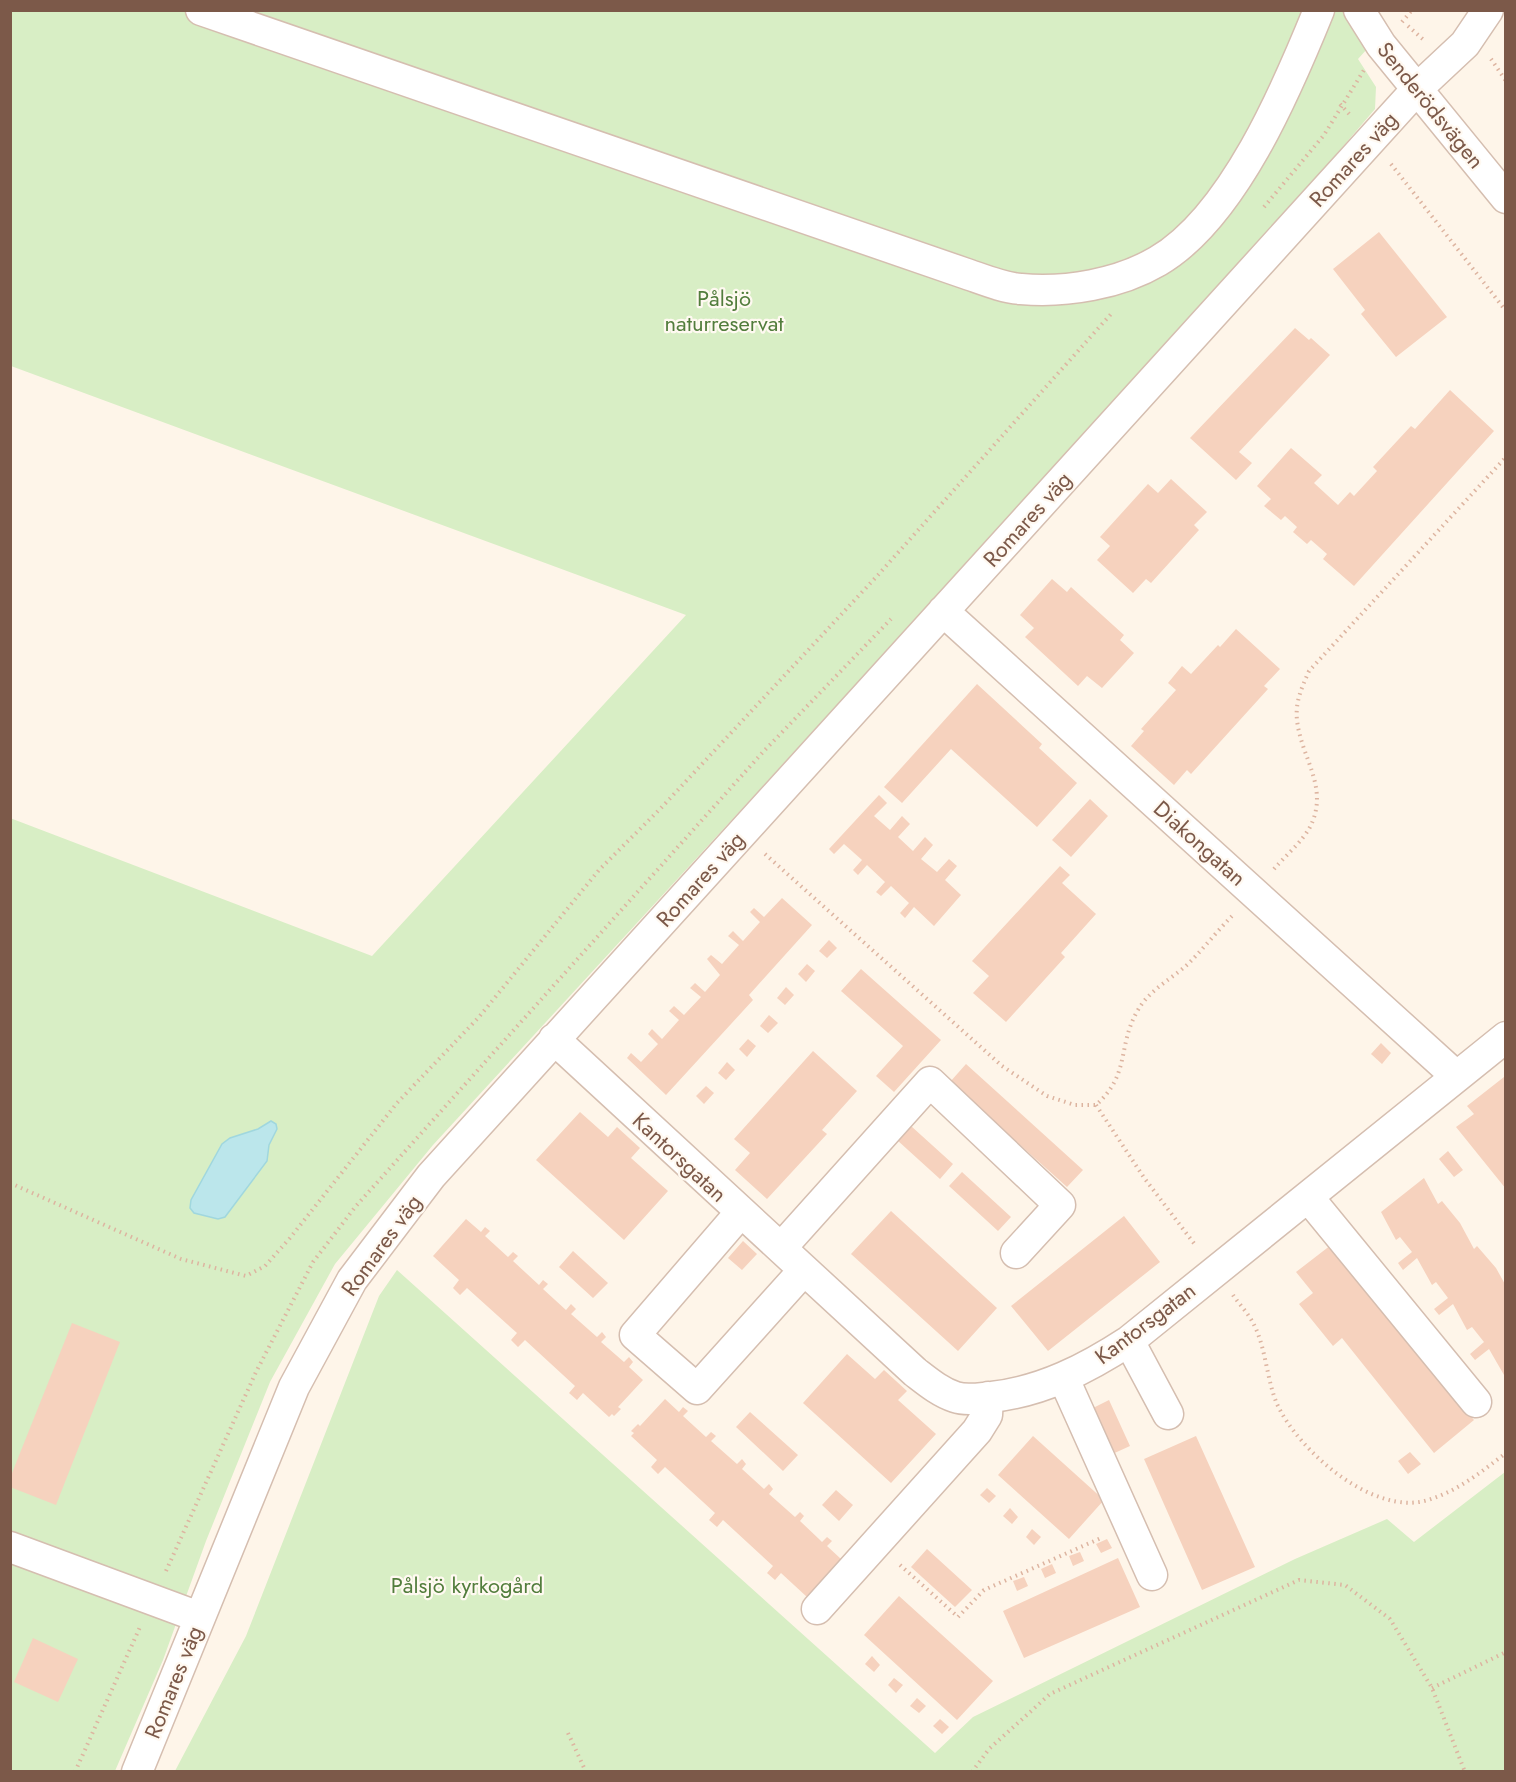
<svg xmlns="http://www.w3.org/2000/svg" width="1516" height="1782" font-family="Jost,sans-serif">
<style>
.green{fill:#d8eec5}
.water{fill:#bbe6eb;stroke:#a0d7de;stroke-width:1.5}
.building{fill:#f6d2be}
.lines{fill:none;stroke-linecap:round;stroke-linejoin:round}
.minor-casing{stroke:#d5beb0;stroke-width:33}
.path{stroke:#ddb4a0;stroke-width:4;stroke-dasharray:1.5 4.5;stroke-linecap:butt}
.minor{stroke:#fff;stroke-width:30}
.labels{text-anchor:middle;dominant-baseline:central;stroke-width:4.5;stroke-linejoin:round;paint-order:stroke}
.street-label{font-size:22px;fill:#7c5949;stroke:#fff9f1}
.park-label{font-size:22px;fill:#527d3c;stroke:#fff9f1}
</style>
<rect width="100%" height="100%" fill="#fef5e9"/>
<path class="green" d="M1375 10 1386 28 1358 59 1376 87 1375 109 1245 261 433 1145 335 1264 270 1382 206 1541 163 1660 115 1771H11L10 818 372 956 686 615 11 366V11Z
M397 1270 935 1753 973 1717 1295 1559 1387 1519 1414 1542 1505 1472V1771H175L246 1636 379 1296Z"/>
<path class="water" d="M271 1121 276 1124 277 1129 269 1145 267 1161 225 1217 218 1219 194 1213 190 1208 191 1200 222 1144 230 1138 258 1129Z"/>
<path class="building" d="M1379 232 1447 317 1396 357 1361 314 1365 310 1333 269Z
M1295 328 1309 340 1311 338 1330 355 1239 452 1252 463 1236 480 1190 438Z
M1450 390 1494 431 1354 586 1323 559 1327 554 1311 540 1307 544 1293 532 1297 527 1285 516 1281 520 1264 506 1271 499 1257 486 1291 448 1322 475 1314 483 1338 505 1350 492 1354 496 1377 471 1373 467 1411 426 1415 429Z
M1171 479 1207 512 1194 525 1199 530 1151 583 1146 579 1133 593 1097 560 1110 546 1100 537 1148 484 1158 493Z
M1052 579 1067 592 1071 587 1124 635 1120 640 1134 653 1102 688 1087 676 1078 686 1025 637 1034 628 1020 615Z
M1236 629 1280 669 1264 686 1268 689 1191 774 1187 770 1174 785 1131 746 1144 731 1141 729 1176 690 1168 683 1182 666 1191 674 1218 645 1220 647Z
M977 684 1042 744 1039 748 1077 783 1037 827 951 749 902 803 884 787Z
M879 795 887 803 874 816 890 830 902 816 910 824 898 837 913 851 925 837 933 845 921 859 937 872 949 859 957 866 945 880 961 895 934 926 914 907 905 918 900 913 909 903 891 886 881 896 876 892 885 882 867 865 858 875 853 870 862 860 844 844 834 854 829 849Z
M1090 799 1108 816 1071 857 1052 840Z
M1060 866 1070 875 1062 883 1096 914 1061 953 1065 957 1006 1022 973 993 989 976 972 961Z
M782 898 812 925 749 995 753 1000 666 1095 627 1058 631 1053 641 1062 658 1044 648 1034 652 1029 662 1039 679 1020 669 1011 674 1006 684 1015 701 997 690 988 695 983 705 992 720 975 707 959 711 955 722 964 739 945 728 936 733 931 743 941 760 922 750 912 754 908 764 917Z
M829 940 837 948 827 958 819 951Z
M807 964 815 971 806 982 798 974Z
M861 969 941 1040 894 1092 876 1076 903 1046 841 991Z
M786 987 794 995 785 1005 777 998Z
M769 1015 778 1023 768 1033 760 1026Z
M748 1039 756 1046 747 1057 739 1049Z
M1381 1043 1391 1053 1382 1064 1371 1054Z
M813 1051 857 1091 822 1130 827 1134 767 1199 735 1170 750 1153 734 1139Z
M727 1062 735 1070 726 1080 718 1073Z
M966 1064 1083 1170 1067 1187 950 1082Z
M1504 1077 1506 1079V1189L1456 1127 1474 1114 1467 1106Z
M706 1086 714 1093 704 1104 696 1096Z
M580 1112 608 1137 617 1127 640 1148 631 1158 668 1191 624 1240 536 1160Z
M911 1126 953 1164 940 1179 897 1140Z
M1448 1151 1463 1170 1454 1177 1439 1159Z
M962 1172 1011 1217 998 1231 949 1186Z
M1424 1178 1438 1204 1442 1201 1460 1223 1474 1249 1477 1246 1496 1268 1506 1286 1504 1375 1489 1349 1475 1360 1470 1354 1484 1342 1472 1327 1467 1330 1453 1304 1439 1315 1434 1309 1448 1298 1436 1282 1432 1285 1417 1258 1403 1270 1398 1263 1412 1252 1400 1237 1396 1240 1381 1212Z
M891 1211 997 1308 958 1351 851 1254Z
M1124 1216 1160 1262 1048 1351 1011 1306Z
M466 1219 481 1232 485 1227 490 1231 485 1236 508 1257 513 1252 518 1256 513 1261 539 1285 543 1280 548 1284 543 1289 566 1310 571 1304 576 1309 571 1314 597 1337 602 1332 606 1337 601 1342 624 1362 629 1357 633 1362 629 1367 643 1380 618 1407 621 1409 614 1416 612 1414 609 1417 583 1393 577 1400 569 1393 575 1386 525 1340 518 1347 511 1340 517 1333 467 1288 460 1295 453 1288 459 1280 433 1256Z
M743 1241 757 1254 742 1270 728 1258Z
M1331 1245 1474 1420 1434 1453 1342 1338 1333 1346 1299 1304 1313 1293 1296 1272Z
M573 1251 608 1283 593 1298 559 1267Z
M72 1323 120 1342 56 1505 10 1487V1478Z
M847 1354 875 1379 884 1370 907 1391 898 1400 936 1434 891 1483 803 1403Z
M665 1399 679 1412 683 1407 688 1411 683 1416 706 1437 711 1432 716 1436 711 1441 737 1464 742 1459 746 1464 742 1469 764 1489 769 1484 773 1489 769 1494 795 1517 800 1512 804 1516 800 1521 819 1539 822 1542 827 1537 832 1541 827 1546 841 1559 807 1597 781 1573 775 1580 767 1573 773 1566 723 1520 717 1527 709 1520 715 1513 665 1467 658 1474 651 1467 657 1460 631 1436 634 1433 631 1431 638 1424 640 1426Z
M1109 1400 1130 1446 1108 1456 1087 1411Z
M750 1412 798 1455 783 1471 736 1427Z
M1033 1436 1104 1500 1069 1539 998 1475Z
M1196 1436 1255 1567 1202 1590 1144 1459Z
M1410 1452 1421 1464 1408 1474 1398 1461Z
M987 1488 996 1496 989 1503 980 1495Z
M836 1490 853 1505 839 1521 822 1505Z
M1010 1508 1018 1517 1012 1524 1003 1516Z
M1032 1529 1041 1537 1034 1545 1026 1537Z
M1107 1539 1112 1548 1101 1553 1096 1544Z
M927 1549 972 1590 955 1607 911 1567Z
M1080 1552 1084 1561 1073 1566 1069 1556Z
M1118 1558 1140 1607 1024 1658 1003 1611Z
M1052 1564 1056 1573 1045 1578 1041 1569Z
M1024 1577 1028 1586 1017 1591 1013 1581Z
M899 1596 993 1681 957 1720 864 1635Z
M33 1638 78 1659 58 1702 14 1682Z
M872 1656 880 1665 874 1672 865 1664Z
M894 1678 903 1685 896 1693 888 1685Z
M917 1698 926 1706 919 1713 910 1706Z
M940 1719 949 1727 942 1734 933 1726Z"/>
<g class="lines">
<g class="minor-casing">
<path id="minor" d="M201 10 964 273C982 279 1003 288 1021 289 1066 293 1119 284 1158 261 1233 217 1287 89 1319 10
M1359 10 1381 45 1506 198
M943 611 1456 1076
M554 1039 915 1372C928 1382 940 1392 955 1397 967 1401 980 1398 992 1397 1043 1391 1086 1369 1129 1341L1506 1037
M1308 1197 1476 1402
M741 1212 635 1335 697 1389 804 1270
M781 1248 930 1082 1060 1205 1016 1253
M1129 1341 1168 1414
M1064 1379 1152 1575
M10 1547 199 1617
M817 1609 977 1431 987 1415 988 1397
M137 1772 294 1387 352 1280 431 1176 1418 88 1465 44 1488 10"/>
</g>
<path class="path" d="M1402 22 1412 10
M1408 26 1425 41
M1491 59 1506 81
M1340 104 1352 117
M1391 164 1506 311
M1264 207 1324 135 1364 70
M765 854 1002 1066 1047 1096 1075 1105H1096C1131 1074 1117 1045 1138 1010 1150 989 1172 979 1189 963 1204 948 1218 930 1233 915
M1274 869C1285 856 1302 842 1310 827 1330 788 1301 758 1297 720 1295 702 1302 687 1309 671L1506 457
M1096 1105 1145 1179 1196 1246
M10 1183 181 1259 246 1276 265 1266 290 1238 397 1103 479 1017 599 870 662 807 878 575 1111 314
M1233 1295C1239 1304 1247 1312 1252 1321 1266 1345 1266 1378 1277 1404 1298 1450 1373 1517 1428 1500 1458 1491 1481 1472 1506 1453
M900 1565 958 1617 984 1590 1101 1538
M166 1571 256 1372 313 1262 356 1206 763 752 891 619
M1432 1688 1506 1652
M568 1733 586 1772
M75 1772 140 1627
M972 1772 989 1749 1050 1694 1299 1580 1345 1585 1390 1619 1432 1688 1465 1772"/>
<use href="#minor" class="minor"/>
</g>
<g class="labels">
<g class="street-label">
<text transform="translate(1431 105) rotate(51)">Senderödsvägen</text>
<text transform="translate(1353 159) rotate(-48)">Romares väg</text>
<text transform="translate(1027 519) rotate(-48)">Romares väg</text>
<text transform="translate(1200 843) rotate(42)">Diakongatan</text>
<text transform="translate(700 879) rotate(-48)">Romares väg</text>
<text transform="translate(680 1157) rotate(43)">Kantorsgatan</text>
<text transform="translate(381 1245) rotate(-54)">Romares väg</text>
<text transform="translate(1145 1323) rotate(-37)">Kantorsgatan</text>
<text transform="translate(173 1682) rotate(-68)">Romares väg</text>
</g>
<g class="park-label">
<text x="724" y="298">Pålsjö<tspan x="724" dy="25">naturreservat</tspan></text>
<text x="467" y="1585">Pålsjö kyrkogård</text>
</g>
</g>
<rect width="1516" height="1782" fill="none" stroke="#7c5949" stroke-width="24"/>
</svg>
